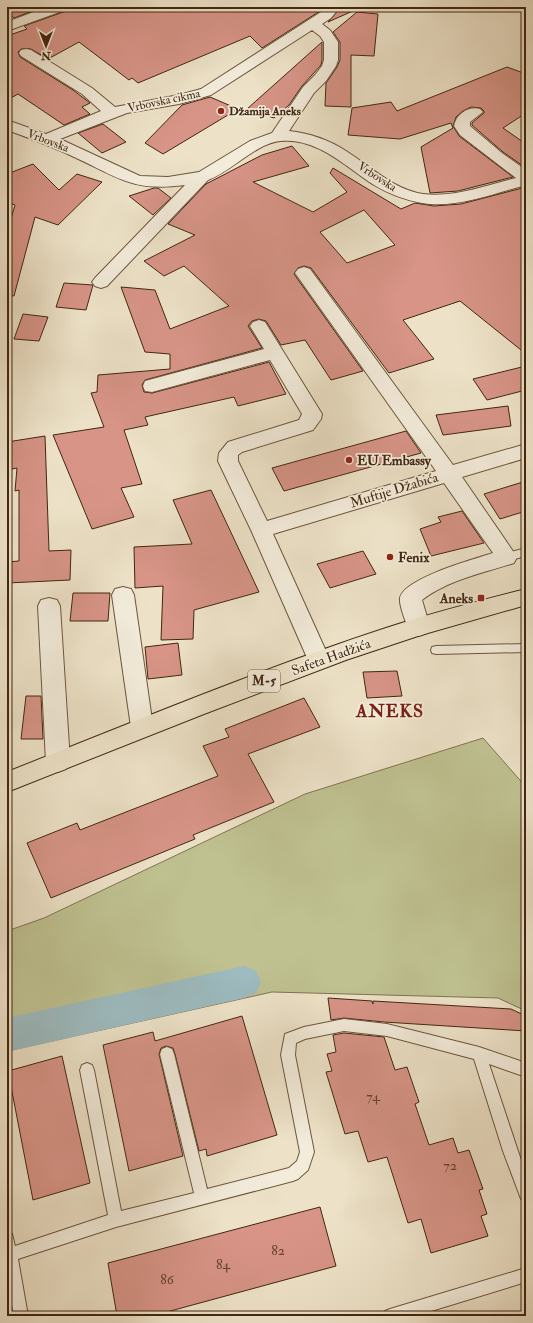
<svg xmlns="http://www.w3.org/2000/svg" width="533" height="1323" font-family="'IM FELL Double Pica',serif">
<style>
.green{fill:#bfc191;stroke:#807450}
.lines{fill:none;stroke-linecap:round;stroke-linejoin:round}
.canal{fill:#9dbbc0;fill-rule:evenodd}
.building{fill:#d79487;stroke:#422710;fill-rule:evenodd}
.lane-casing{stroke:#6d563e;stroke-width:2}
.street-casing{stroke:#6d563e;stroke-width:2}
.primary-casing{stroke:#422710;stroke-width:2}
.lane{fill:#f3ecdb;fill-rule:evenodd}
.street{fill:#f3ecdb;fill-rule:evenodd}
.primary{fill:#ede2c8;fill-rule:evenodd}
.poi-dot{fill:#8f2418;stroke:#f3ecdb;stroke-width:1.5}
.labels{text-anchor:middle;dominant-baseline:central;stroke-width:3.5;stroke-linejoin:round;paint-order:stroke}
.far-street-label{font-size:12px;fill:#422710;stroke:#f3ecdb}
.far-poi-label{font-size:12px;font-weight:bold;fill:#422710;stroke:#f3ecdb;text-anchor:start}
.shield{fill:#f3ecdb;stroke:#77624d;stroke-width:1}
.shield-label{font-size:13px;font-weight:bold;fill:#422710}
.poi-label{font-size:14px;font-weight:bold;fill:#422710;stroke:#f3ecdb;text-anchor:start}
.street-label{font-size:14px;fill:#422710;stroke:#f3ecdb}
.near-number-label{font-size:14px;fill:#67422e}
.district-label{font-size:18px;font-weight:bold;letter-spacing:1px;fill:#7a1f14;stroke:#f3ecdb}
</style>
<rect width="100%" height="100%" fill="#ede2c8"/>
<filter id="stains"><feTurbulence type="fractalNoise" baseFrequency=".005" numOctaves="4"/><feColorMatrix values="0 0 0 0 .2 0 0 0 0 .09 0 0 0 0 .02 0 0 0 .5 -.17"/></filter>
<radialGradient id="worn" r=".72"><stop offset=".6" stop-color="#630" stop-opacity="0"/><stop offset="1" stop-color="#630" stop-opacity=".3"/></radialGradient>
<path class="green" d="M483 738 526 787V1011L498 998 272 992 7 1051V931L44 918 305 794Z"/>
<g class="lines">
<path class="canal" d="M244 966 256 971 261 982 256 993 244 998 7 1052V1018Z"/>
</g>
<path class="building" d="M7 7H43L14 18 7 11Z
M68 7H323L320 11 262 48 250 36 138 83 132 78 129 80 79 42 48 59 31 49H21L18 52 20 57 73 90 90 103 82 107 90 114 64 125 18 94 7 100V36L27 29 24 26 66 11Z
M341 7H362L328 22Z
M357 12 378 14 374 56 351 55V107L325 106 326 83 337 67 340 60V42L333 32Z
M322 42V60L321 65 302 86 289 105 274 118 247 109Z
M507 67 526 74V113L503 128 526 144V168L503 152 472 125V123L484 113V111L481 108 471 107 463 111 456 117 453 126 459 136 513 177 458 191 430 193 421 147 453 128 451 123 400 139 348 135 352 108 391 102 397 111Z
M210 97 238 109 163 154 145 143 182 105Z
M103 124 126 142 102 153 78 133Z
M292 146 309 166 253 182 313 212 347 192 330 173 333 168 401 209 415 203 434 206 461 204 526 187V354L460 301 403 320 434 359 389 373 311 268 304 266 298 268 294 274 363 371 331 380 305 340 281 345 266 321 259 319 252 321 248 326 262 348 145 380 142 385 144 392 152 393 269 362 286 394 238 406 234 397 145 417 148 425 124 430 142 484 121 488 134 517 92 529 53 435 104 427 91 393 97 392 98 375 170 369V354L145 352 121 287 155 290 170 329 229 306 184 266 164 276 144 261 195 235 168 224 206 184 262 155ZM364 210 395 245 347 263 320 232Z
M33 164 59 190 77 174 102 182 58 225 35 217 14 296 7 295V232L15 205 7 202V174Z
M154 188H158L171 198 153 215 129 196Z
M64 283 93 285 86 310 56 307Z
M23 314 48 317 39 341 14 339Z
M526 366V390L487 400 473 379Z
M508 406 511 426 443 435 436 415Z
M406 431 421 453 284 491 272 468Z
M45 436 49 551 71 550 70 580 7 583V562L19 561V490L15 491 17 468 7 470V442Z
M526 481V511L500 519 484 494Z
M211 490 259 592 194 610 193 639 161 640 163 586 135 588 134 547 192 544 173 500Z
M462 511 484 543 431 556 420 529 441 522 438 517Z
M363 551 376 574 330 588 317 564Z
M73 593H110L108 621H70Z
M178 643 182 675 148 679 145 647Z
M397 671 402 696 367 698 363 672Z
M26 696H41L43 739H21Z
M304 698 320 727 248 754 274 802 193 835 195 839 51 898 27 843 77 823 80 830 218 776 203 746 229 737 225 729Z
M328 998 372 1001 373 1004V1001L511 1009 526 1016V1031L384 1022 344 1018 331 1020Z
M242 1016 277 1135 207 1156 206 1149 199 1151 175 1054 173 1048 166 1046 161 1048 159 1054 183 1156 129 1171 103 1045 153 1032 155 1041Z
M344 1033 384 1037 395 1070 407 1067 419 1102 415 1104 429 1145 453 1138 458 1153 469 1150 483 1189 479 1190 487 1214 481 1216 488 1236 431 1253 421 1219 408 1223 387 1157 368 1162 358 1131 345 1134 326 1072 332 1071 327 1054 336 1052 333 1035Z
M62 1056 90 1183 33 1200 8 1071Z
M320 1207 336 1266 152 1316H117L108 1263Z"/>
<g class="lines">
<g class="lane-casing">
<path id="lane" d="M526 548V556L507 561 503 560 502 557 503 554Z
M526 644V652L436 654 432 653 431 650 432 647 436 646Z
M344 1019 387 1024 479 1047 526 1063V1077L489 1064 526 1175V1201L521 1199 503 1151 474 1059 387 1036 344 1031 305 1039 296 1043 295 1055 314 1152 308 1170 298 1179 293 1181 116 1227 18 1259 28 1316H14L7 1279V1232L12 1234 15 1246 108 1215 80 1070 82 1065 87 1063 92 1065 94 1070 121 1211 194 1193 160 1054 162 1049 167 1047 172 1049 174 1054 207 1189 289 1168 297 1161 300 1152 281 1055 285 1034 304 1027Z
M526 1268V1282L415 1316H383L385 1311 390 1309Z"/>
</g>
<g class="street-casing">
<path id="street" d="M47 7H67L65 10 7 31V22Z
M325 7H340L331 18 322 24 330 30 338 42V60L336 66 326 81 314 93 289 131C309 133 329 140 346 151 370 166 394 190 423 194 454 198 487 185 516 178L460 135 454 126C456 114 469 106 480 109L483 112 470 122V126L502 153 526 170V185C495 193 454 209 422 203 405 200 389 194 374 185 346 167 317 137 280 141 255 144 232 171 208 180L107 286 101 288 95 286 92 282 95 278 185 185C131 192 118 177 72 156 51 146 29 138 7 130V120L46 134 101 111 82 94 21 56 19 53 21 50 26 49 31 50 92 88 115 107 179 95 201 89 321 12ZM312 30 320 36 324 42V60L322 66 315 75 303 87 272 133 250 141 199 172 168 177 140 176 60 139 127 113 179 104 211 95Z
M304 267 310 269 453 465 526 444V458L462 477 517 557 514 563C483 573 448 580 422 600L430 627 427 633 419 636 411 633C407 626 399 606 400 598 404 578 475 559 493 553L444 483 273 534 330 660 327 666 319 669 311 666 308 660 251 530 218 461 219 453 228 442 299 420 302 414 270 360 152 392 145 391 143 386 145 381 264 349 250 326 253 322 259 320 265 322 322 414 321 419 313 430 242 452 238 455V461L267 521 436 471 298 277 295 273 298 269Z
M123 587 131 589 134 595 153 727 150 734 142 737 134 734 131 727 112 595 115 589Z
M49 598 57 600 60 606 70 762 66 769 58 772 50 769 46 762 38 606 41 600Z"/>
</g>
<g class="primary-casing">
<path id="primary" d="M526 589V605L421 635 346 660 204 714 7 792V772C133 722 258 670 386 628 432 613 479 601 526 589Z"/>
</g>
<use href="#lane" class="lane"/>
<use href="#street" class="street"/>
<use href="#primary" class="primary"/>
</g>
<g class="poi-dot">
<circle cx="221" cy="111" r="4"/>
<circle cx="349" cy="460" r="4"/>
<circle cx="390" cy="557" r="4"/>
<rect x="477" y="594" width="8" height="8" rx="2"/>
</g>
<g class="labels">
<g class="far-street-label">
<text transform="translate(164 101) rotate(-12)">Vrbovska cikma</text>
<text transform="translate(48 141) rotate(21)">Vrbovska</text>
<text transform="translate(377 177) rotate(33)">Vrbovska</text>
</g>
<g class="far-poi-label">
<text x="229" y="111">Džamija Aneks</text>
</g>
<rect class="shield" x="248" y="670" width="32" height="22" rx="3"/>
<g class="shield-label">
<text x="264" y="681">M-5</text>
</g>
<g class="poi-label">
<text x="357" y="460">EU Embassy</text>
<text x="398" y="557">Fenix</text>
<text x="473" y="598" text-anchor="end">Aneks</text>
</g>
<g class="street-label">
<text transform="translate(394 490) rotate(-17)">Muftije Džabića</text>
<text transform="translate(331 657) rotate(-20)">Safeta Hadžića</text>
</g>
<g class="near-number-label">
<text x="373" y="1096">74</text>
<text x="450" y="1165">72</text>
<text x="278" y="1250">82</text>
<text x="223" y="1264">84</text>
<text x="167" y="1279">86</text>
</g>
<g class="district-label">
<text x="390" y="711">ANEKS</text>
</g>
</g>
<rect width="533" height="1323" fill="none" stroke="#ede2c8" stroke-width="24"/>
<rect x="8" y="8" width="517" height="1307" fill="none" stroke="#422710" stroke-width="2"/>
<rect x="12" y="12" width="509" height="1299" fill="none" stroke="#422710"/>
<g transform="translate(46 46) rotate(180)" stroke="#f3ecdb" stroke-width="3" paint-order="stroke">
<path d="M0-3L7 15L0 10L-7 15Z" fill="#422710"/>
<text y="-6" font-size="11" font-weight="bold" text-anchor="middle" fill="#422710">N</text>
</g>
<rect width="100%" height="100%" filter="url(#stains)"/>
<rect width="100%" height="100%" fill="url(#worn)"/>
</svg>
